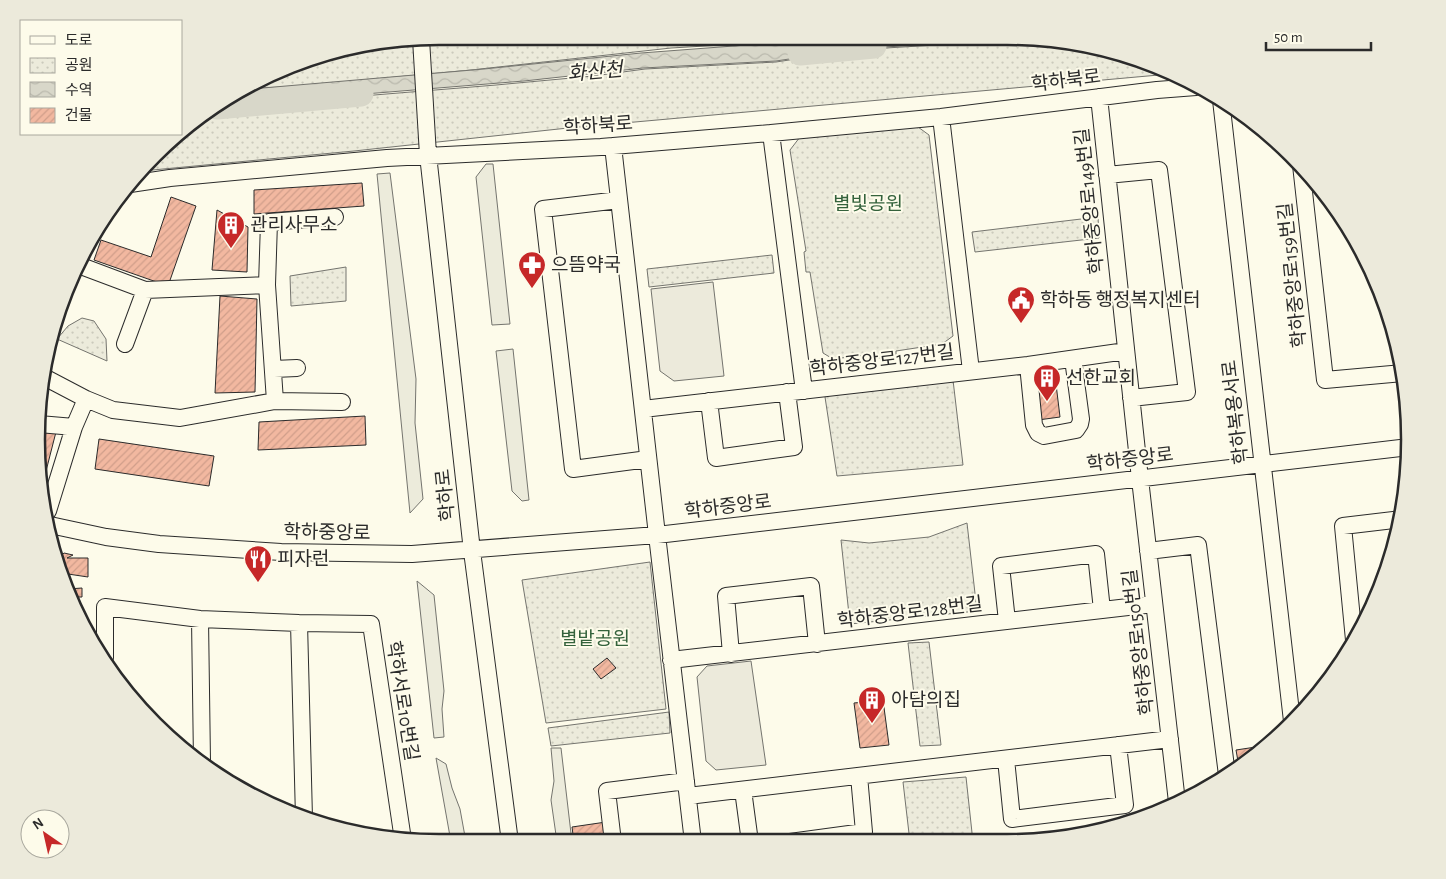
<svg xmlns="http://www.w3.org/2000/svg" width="1446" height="879" font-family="'Alegreya Sans','Noto Sans KR',sans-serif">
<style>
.grass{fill:#ecebdb;stroke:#74746e}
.park{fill:url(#park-dots);stroke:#74746e}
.parking{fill:#eceadb;stroke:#74746e}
.water{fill:url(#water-waves);stroke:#74746e}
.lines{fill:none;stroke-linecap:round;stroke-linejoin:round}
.river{stroke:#d8d7c9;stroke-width:25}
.building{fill:url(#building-hatch);stroke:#2b2b2b}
.minor-casing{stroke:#2b2b2b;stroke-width:18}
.minor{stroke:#fdfbea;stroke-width:16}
.labels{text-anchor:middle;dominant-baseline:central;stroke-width:4;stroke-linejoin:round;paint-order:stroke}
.street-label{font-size:19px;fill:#2b2b2b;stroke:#fdfbea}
.park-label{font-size:19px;fill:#34623c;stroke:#fdfbea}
.poi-label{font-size:19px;fill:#2b2b2b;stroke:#fdfbea;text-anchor:start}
.water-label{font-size:20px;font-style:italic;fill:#2b2b2b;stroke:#fdfbea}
.rim{fill:none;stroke:#2b2b2b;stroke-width:2.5}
</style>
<defs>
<pattern id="park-dots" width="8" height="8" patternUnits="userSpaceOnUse" patternTransform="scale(1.25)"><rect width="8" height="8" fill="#ecebdb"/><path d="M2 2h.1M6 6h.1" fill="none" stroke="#cbcabc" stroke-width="1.8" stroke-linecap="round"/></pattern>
<pattern id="water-waves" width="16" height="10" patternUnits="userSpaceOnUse" patternTransform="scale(1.25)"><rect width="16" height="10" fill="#d8d7c9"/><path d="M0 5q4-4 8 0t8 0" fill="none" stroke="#bab9ad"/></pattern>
<pattern id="building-hatch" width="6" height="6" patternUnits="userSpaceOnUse" patternTransform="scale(1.25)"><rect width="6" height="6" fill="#f2b8a0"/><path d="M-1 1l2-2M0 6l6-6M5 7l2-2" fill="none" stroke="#d09e8a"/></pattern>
</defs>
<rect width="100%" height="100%" fill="#fdfbea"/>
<path class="grass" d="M486 164H493L510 324 492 325 476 177Z
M390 173 416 379 415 423 423 499 410 513 377 174Z
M513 349 529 500 522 501 512 491 496 351Z
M417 581 434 595 444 691 442 709 444 737 434 738Z
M551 748H561L572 842H557L551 800 554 781Z
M436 758 446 764 452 788 460 809 466 842H451Z"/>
<path class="park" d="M440 36 810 37 722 45 671 48 471 70 288 87 253 88 310 58Z
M1022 37H1033L1136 58 1170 74 568 128 354 151 142 171 194 119 216 108 496 85 593 76 645 69 776 62 822 55 835 51 970 43Z
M918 127 929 135 953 336 942 344 896 351V357L876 358 875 354 833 359 823 353 810 272H806L804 252 806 251 790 150 800 137Z
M1098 217 1099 238 975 252 972 232Z
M772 255 774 273 649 287 647 269Z
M346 267V301L291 306 290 276Z
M82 318 94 321 106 339 107 361 57 339 68 326Z
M953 380 963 465 837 476 825 397 826 388Z
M967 523 977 611 850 624 841 540 869 543 929 537Z
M650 562 666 709 546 723 522 580Z
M929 642 941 745 920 746 908 643Z
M669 712 670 733 551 746 548 728Z
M966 777 973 842H910L903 782Z"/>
<path class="parking" d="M713 282 724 376 674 381 660 371 651 289Z
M751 661 766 765 716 770 706 761 697 677 707 666Z"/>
<path class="water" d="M818 37H1007L950 43 836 50 822 54 776 61 643 68 524 81 218 106 251 89 484 69 641 53 760 44Z"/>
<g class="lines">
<path class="river" d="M800 53 874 46
M217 107 361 94"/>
</g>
<path class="building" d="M362 183 364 206 254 214V190Z
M171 197 196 206 168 286 94 260 101 240 151 257Z
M217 210 248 227 247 272 212 270Z
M73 280 76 281 55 326 58 310Z
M220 296 257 299 255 392 215 393Z
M1056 384 1060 417 1038 420 1034 387Z
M365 416 366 445 258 450 259 422Z
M38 427 57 428 45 475 42 474 36 439Z
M99 439 214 456 209 486 95 469Z
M64 553 73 555 67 558H88V577L68 574 69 587H67L58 569 56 560Z
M82 588V597H73L68 589Z
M607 658 616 668 601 679 593 669Z
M883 700 889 745 860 748 854 703Z
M1269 745 1239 767 1236 750Z
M606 822 609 842H574L572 827Z"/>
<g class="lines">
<g class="minor-casing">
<path id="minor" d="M421 39 428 155 472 551 510 842
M1099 97 1140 479 1177 802
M1221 100 1292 721
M941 117 971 371
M771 133 804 391
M613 146 657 535 693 842
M1301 165 1325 380 1403 373
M1107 175 1159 170 1187 392 1131 398
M130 184 170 178 387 158 601 147 771 133 941 117 1157 90 1196 87
M619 200 543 209 573 469 648 459
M81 266 145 290 267 285
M125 344 145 290
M1028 365 1034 425 1038 433 1044 436 1076 430 1080 424 1081 419 1073 359
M274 369 297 368
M46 378 86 399
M275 401 342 402
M709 401 716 458 794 447 787 392
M643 409 1028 365 1126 351
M39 424 74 427
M48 511 74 427 86 399 113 410 180 418 275 401 267 285 269 222 335 217
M50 525 106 537 159 544 281 552 412 554 657 535 1409 447
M1148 551 1198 545 1227 775
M200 619 202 762
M1007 621 1001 566 1096 554 1102 610
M299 623 304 818
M1354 640 1343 526 1402 519
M731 654 726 596 811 586 817 644
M105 658V607L200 619 299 623 371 624 403 840
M671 660 1154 604
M1006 759 1012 819 1125 805 1118 745
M743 790 750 842
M688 796 1170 739
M613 842 607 791 686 781
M790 842 864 832 859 776"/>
</g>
<use href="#minor" class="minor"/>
</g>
<defs>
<g id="building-pin" transform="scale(1.4375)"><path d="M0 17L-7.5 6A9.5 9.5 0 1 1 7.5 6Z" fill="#c62828" stroke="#fdfbea"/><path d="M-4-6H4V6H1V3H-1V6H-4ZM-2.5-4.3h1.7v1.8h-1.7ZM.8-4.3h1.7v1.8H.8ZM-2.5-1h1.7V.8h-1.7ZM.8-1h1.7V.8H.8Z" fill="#fff"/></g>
<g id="pharmacy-pin" transform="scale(1.4375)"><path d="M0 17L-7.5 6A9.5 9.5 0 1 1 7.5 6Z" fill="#c62828" stroke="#fdfbea"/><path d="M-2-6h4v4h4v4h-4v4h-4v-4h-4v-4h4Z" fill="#fff"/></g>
<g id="civic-pin" transform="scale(1.4375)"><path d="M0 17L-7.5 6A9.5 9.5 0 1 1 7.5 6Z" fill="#c62828" stroke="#fdfbea"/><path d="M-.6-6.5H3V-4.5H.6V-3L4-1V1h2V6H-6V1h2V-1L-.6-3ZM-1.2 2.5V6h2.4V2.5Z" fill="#fff"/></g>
<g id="restaurant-pin" transform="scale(1.4375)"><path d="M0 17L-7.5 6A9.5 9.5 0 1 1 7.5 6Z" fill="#c62828" stroke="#fdfbea"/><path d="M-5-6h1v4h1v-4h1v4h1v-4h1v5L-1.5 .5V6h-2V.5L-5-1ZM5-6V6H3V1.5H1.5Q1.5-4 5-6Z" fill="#fff"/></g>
</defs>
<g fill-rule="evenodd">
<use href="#building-pin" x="231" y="225"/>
<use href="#pharmacy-pin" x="532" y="265"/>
<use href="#civic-pin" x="1021" y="300"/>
<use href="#building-pin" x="1047" y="378"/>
<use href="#restaurant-pin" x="258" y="559"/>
<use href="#building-pin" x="872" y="700"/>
</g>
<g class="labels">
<g class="street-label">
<text transform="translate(1066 81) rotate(-7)">학하북로</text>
<text transform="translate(598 126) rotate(-4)">학하북로</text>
<text transform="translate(1090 201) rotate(-96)">학하중앙로149번길</text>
<text transform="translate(1293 275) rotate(-96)">학하중앙로159번길</text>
<text transform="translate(882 361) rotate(-7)">학하중앙로127번길</text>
<text transform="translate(1236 412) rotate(-97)">학하복용서로</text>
<text transform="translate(1130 460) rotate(-7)">학하중앙로</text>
<text transform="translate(446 495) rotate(-96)">학하로</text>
<text transform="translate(728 507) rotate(-7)">학하중앙로</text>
<text transform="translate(327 533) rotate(1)">학하중앙로</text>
<text transform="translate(910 613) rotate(-7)">학하중앙로128번길</text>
<text transform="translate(1139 642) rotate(-97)">학하중앙로150번길</text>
<text transform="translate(402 701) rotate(81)">학하서로10번길</text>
</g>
<g class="park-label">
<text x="868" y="204">별빛공원</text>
<text x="595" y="639">별밭공원</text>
</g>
<g class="poi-label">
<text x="250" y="225">관리사무소</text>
<text x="551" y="265">으뜸약국</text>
<text x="1040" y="300">학하동 행정복지센터</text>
<text x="1066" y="378">선한교회</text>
<text x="277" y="559">피자런</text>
<text x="891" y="700">아담의집</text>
</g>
<g class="water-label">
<text transform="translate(595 72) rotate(-5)">화산천</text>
</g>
</g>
<path d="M0 0H1446V879H0ZM439 45H1007A394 394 0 0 1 1401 439V440A394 394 0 0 1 1007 834H439A394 394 0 0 1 45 440V439A394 394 0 0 1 439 45Z" fill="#eceadb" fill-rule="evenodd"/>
<path class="rim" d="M439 45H1007A394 394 0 0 1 1401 439V440A394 394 0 0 1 1007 834H439A394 394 0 0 1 45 440V439A394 394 0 0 1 439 45Z"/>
<rect x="20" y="20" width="162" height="115" fill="#fdfbea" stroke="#a9a89e"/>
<rect x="30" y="36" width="25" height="8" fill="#fdfbea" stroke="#a9a89e"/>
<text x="65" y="45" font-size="15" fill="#2b2b2b">도로</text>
<rect x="30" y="58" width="25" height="15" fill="url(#park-dots)" stroke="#a9a89e"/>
<text x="65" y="70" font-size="15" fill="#2b2b2b">공원</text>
<rect x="30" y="82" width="25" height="15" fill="url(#water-waves)" stroke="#a9a89e"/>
<text x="65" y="95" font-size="15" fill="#2b2b2b">수역</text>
<rect x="30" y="108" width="25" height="15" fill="url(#building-hatch)" stroke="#a9a89e"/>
<text x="65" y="120" font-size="15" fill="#2b2b2b">건물</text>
<g transform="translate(45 834) rotate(326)"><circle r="24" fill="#fdfbea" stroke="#a9a89e"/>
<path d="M0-4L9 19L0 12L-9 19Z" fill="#c62828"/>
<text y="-8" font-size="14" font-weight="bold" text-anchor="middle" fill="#2b2b2b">N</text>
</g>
<path d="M1266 42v8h105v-8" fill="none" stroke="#2b2b2b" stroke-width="2.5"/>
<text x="1274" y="42" font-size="15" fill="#2b2b2b" stroke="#fdfbea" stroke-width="4" paint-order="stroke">50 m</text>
</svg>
